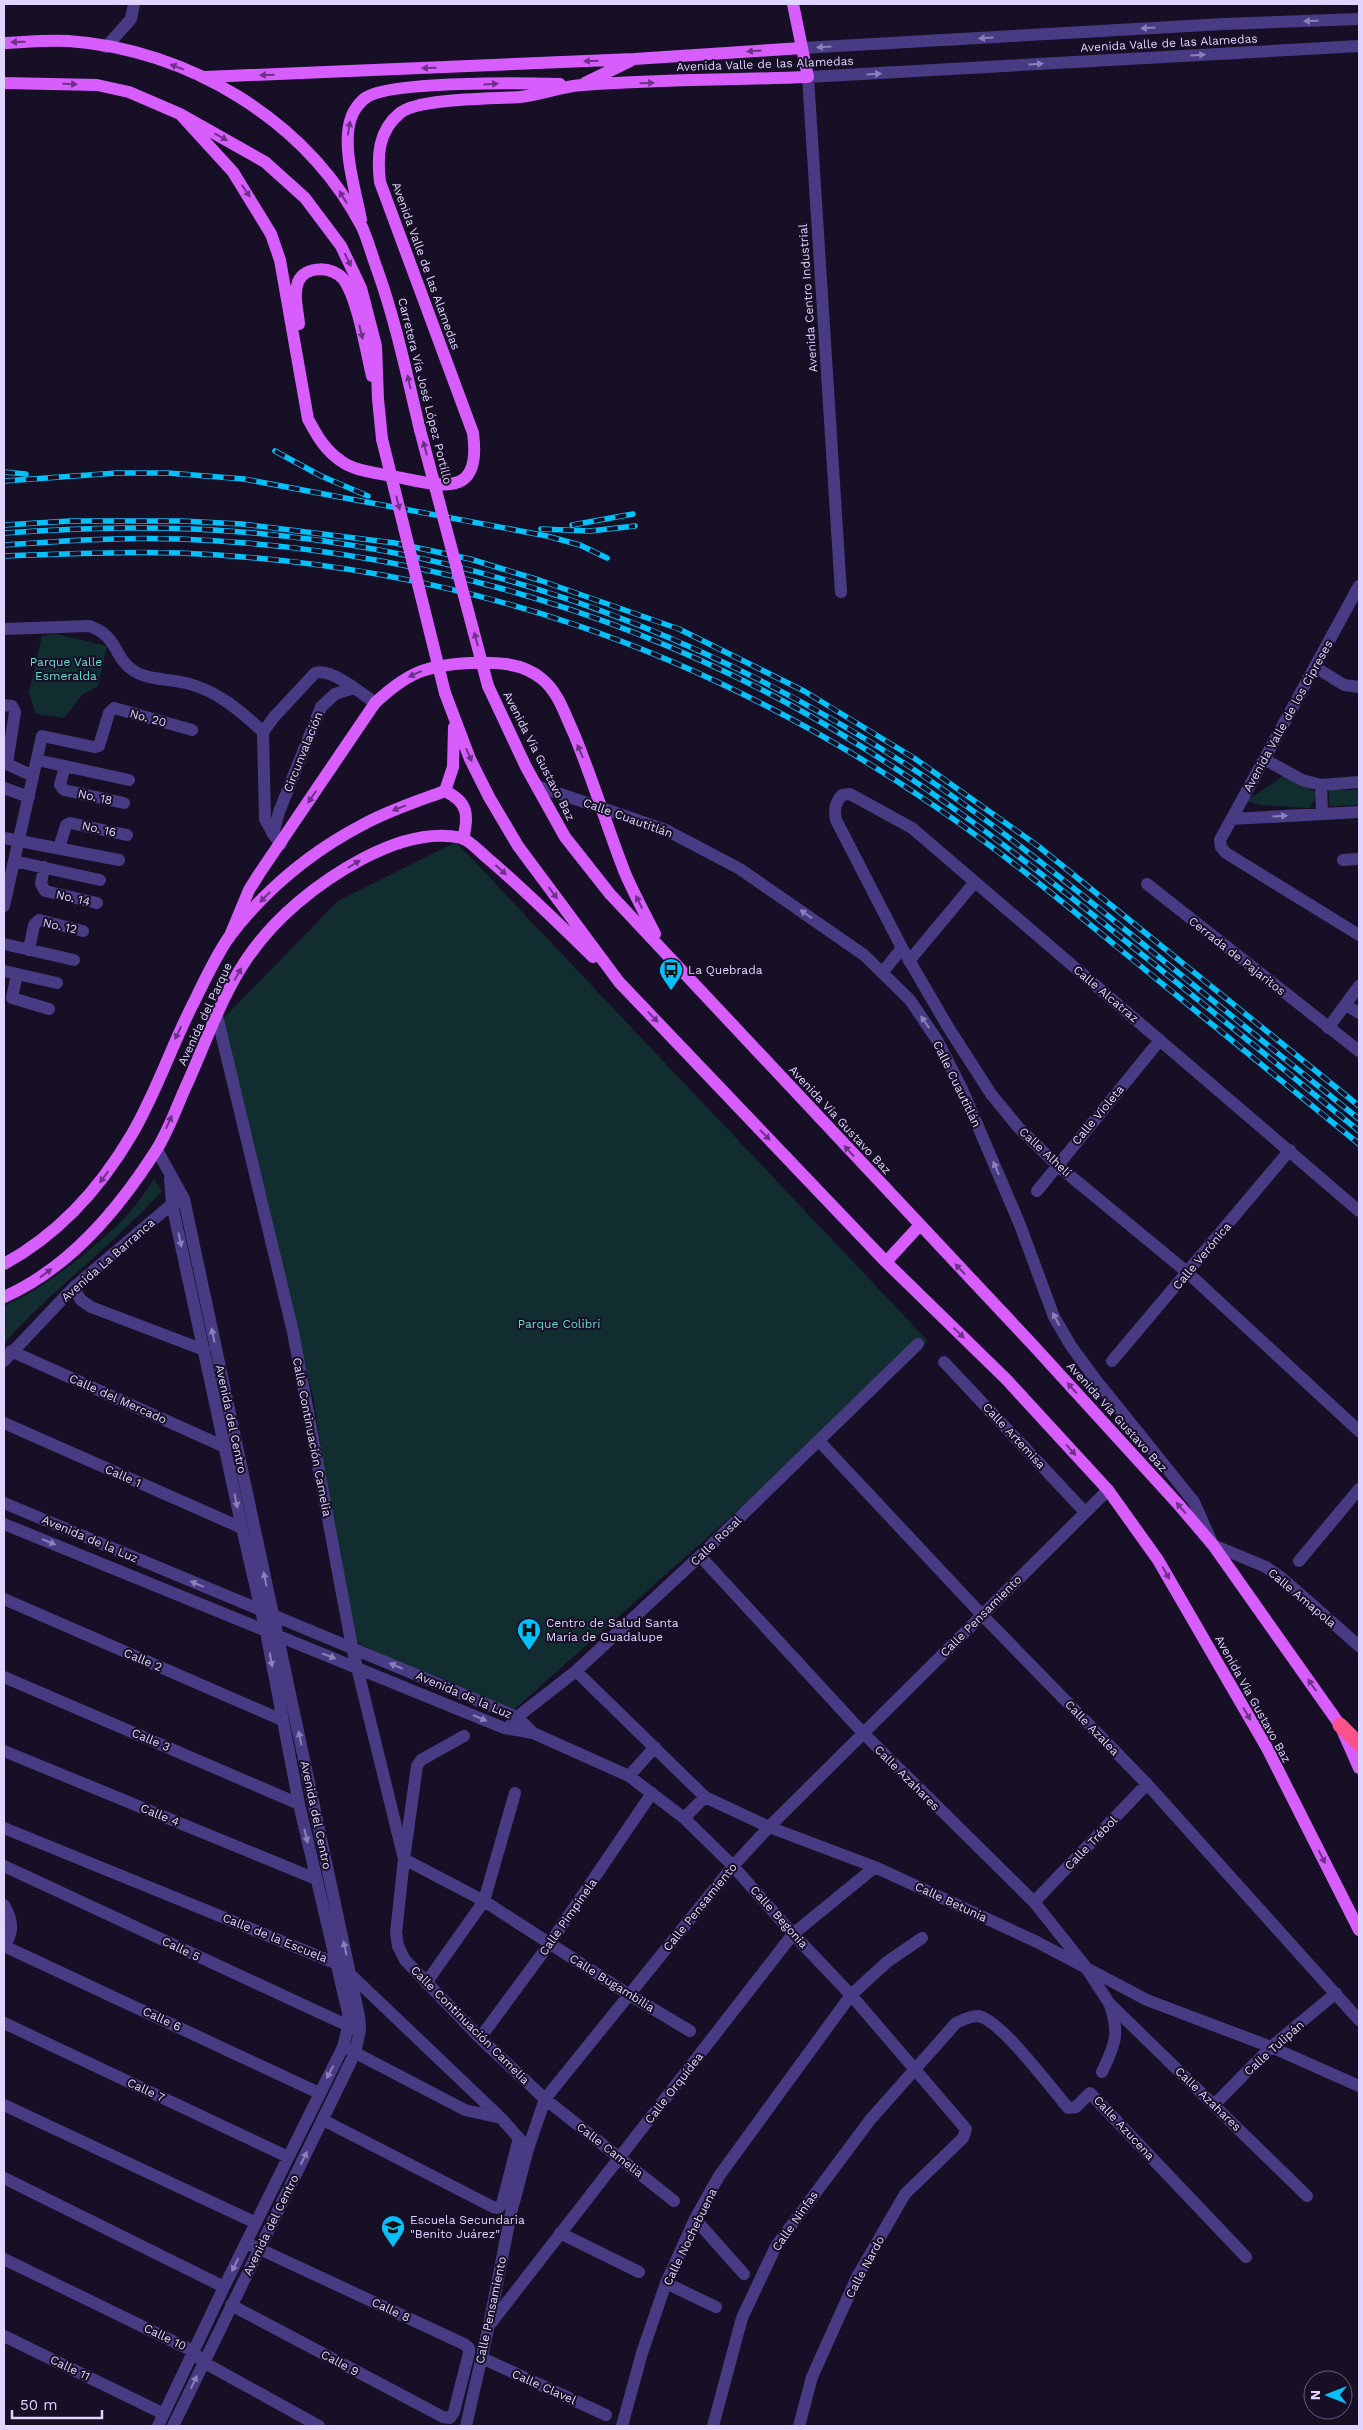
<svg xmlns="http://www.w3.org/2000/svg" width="1363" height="2430" font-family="'Work Sans',sans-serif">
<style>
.green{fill:#122d30}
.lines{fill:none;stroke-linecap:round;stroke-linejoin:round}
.minor{stroke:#483b84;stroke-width:12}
.major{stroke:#d75dfd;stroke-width:12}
.highway{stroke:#fc528c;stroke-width:15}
.rail-casing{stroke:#04c0fb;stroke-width:5.5}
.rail{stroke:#160f26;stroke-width:4;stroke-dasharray:11;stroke-linecap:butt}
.major-bridge{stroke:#d75dfd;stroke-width:12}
.oneway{fill:#8c80bb}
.oneway2{fill:#6d3287}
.labels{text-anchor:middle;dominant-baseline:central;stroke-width:4;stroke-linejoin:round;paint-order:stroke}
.street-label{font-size:12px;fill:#dfd5fe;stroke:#160f26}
.park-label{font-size:12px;fill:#61ded0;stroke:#160f26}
.poi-label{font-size:12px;fill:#dfd5fe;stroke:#160f26;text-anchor:start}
</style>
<rect width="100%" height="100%" fill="#160f26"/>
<path class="green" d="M57 634 107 646 98 686 82 695 64 718 36 714 29 693 42 636Z
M1286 774 1318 794 1310 808 1261 805 1246 801Z
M1329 790H1359V805L1329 806Z
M456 842 928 1341 507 1716 350 1639 313 1396 219 1023 338 901Z
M154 1179 162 1191C113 1245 53 1289 4 1343V1306C46 1288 97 1247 129 1213 138 1203 146 1190 154 1179Z"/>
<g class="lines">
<path class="minor" d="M106 47 131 19 134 4
M802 48 1224 24 1359 19
M1359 586 1220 840 1221 847 1226 853 1359 935
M841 592 808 77 1359 46
M4 629 89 626C119 636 113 658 134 671 148 680 169 679 186 683 216 690 241 711 263 732
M1315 667 1344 685 1359 687
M4 705 12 706 15 712 7 764 33 776
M1264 759 1302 780 1321 785 1359 782
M37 760 129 780
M65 766 60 785 64 790 124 803
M1321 785 1322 814
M537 786 666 830 740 869 864 955 910 1000 937 1040 962 1089 1020 1225 1054 1317 1071 1346 1096 1380 1194 1502 1213 1545 1266 1567 1283 1579 1359 1646
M4 788 29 797
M1231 819 1359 812
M273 834 279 812 321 707 335 694 354 688
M4 838 119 860
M281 844 273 834 265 819 263 732 274 717 315 673C332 668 361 693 375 703
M59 848 66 825 70 823 127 835
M1343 860 1359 859
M14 861 100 880
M44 867 41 884 45 891 97 903
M1147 884 1359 1051
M4 906 42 736 94 747 99 746 109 713 114 708 192 730
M4 944 74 960
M29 950 34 925 39 920 83 931
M909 961 974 883
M4 971 57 983
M882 973 902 948
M17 974 12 998 49 1009
M1346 1005 1359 1013
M217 1016 293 1332 352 1647 404 1859 484 1901 628 1994 690 2031
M1328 1028 1359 986
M157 1150 184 1199 359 2016 360 2030 355 2053 173 2426
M1037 1191 1160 1040
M1359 1211 912 828 850 794 842 795C835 803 834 810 836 820L902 948 948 1027 991 1094 1018 1127 1057 1165 1188 1273 1359 1431
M73 1288 81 1300 91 1307 204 1350
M11 1351 225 1447
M4 1361 73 1288 172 1204 178 1202
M1112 1361 1290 1150
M944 1362 1084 1511
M4 1423 242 1528
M819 1441 983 1616 1147 1784 1359 2020
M4 1503 517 1717 533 1733
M4 1524 504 1728 533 1733 629 1776 684 1818 733 1866 793 1934 851 1995 966 2129 963 2138 905 2194 857 2277 812 2377 799 2426
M700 1556 863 1733 1034 1902 1085 1966 1109 2003 1307 2196
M1299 1561 1359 1489
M4 1599 282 1720
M576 1671 705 1797 769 1827 875 1867 1037 1942 1147 2000 1271 2047 1359 2086
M4 1677 299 1804
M512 1721 576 1671 700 1556 918 1344
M464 1736 421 1760 417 1766 404 1859 396 1933 398 1946 405 1960 480 2038 545 2099 674 2201
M4 1751 316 1879
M629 1776 655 1747
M684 1818 705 1797
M4 1828 335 1963 350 1974 501 2118
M4 1866 355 2029
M1034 1902 1147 1784
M4 1905C13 1920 14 1932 4 1947
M4 1946 319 2093
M426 1983 484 1901 515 1793
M4 2023 288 2157
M480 2038 550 1943 652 1793
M348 2049 465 2110 501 2118 523 2143
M1102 2072C1115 2044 1120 2035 1110 2005
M4 2105 256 2223
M1214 2105 1271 2047 1336 1993
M323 2120 493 2207 498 2208 502 2204 519 2138
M4 2178 224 2287
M695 2219 744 2274
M560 2233 639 2272
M4 2259 193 2351 203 2362 319 2426
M666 2283 716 2307
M231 2305 443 2417 450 2418 454 2412 469 2353V2348L464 2344 253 2246
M491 2323 793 1934 875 1867
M4 2336 164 2414
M482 2358 606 2415
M158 2426 224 2287 343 2047 348 2027V2013L299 1804 266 1632 242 1528 172 1204 170 1179
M466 2426 489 2325 511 2213 528 2149 545 2099 733 1866 769 1827 1108 1490
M622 2426 642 2353 666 2283 695 2219 719 2176 851 1995 887 1962 922 1938
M713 2426 742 2318 776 2246 870 2120 956 2023C962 2020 970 2016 978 2016 1000 2019 1052 2089 1068 2108L1076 2107 1090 2093 1246 2257"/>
<path class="major" d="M4 43C25 42 47 40 68 41 188 49 306 120 362 227 368 240 372 256 377 269 396 322 407 376 420 430
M205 77 634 59 802 48
M4 83 97 85 129 92 180 114 265 162 305 198 341 246 361 288 376 346 378 399 382 439
M585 83 630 61
M180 114 233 172 271 234 280 260 308 419C317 436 325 450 341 461 356 472 379 473 397 477 442 486 482 499 473 433L380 182C377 156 378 131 400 113 419 98 493 99 520 97 541 95 562 86 583 85 658 79 733 80 808 77L793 4
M361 220C356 192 341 146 351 118 353 111 360 101 367 97 392 81 525 83 560 84
M299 324C298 311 293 295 298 282 305 265 334 266 344 280 358 300 366 351 372 376
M488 686 526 767 565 837 610 894 1032 1344 1178 1504 1213 1545 1340 1725 1359 1768
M445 693 470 759 489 797 518 846 619 982 886 1262 1006 1379 1108 1490 1158 1560 1267 1748 1359 1930
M445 791C468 802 469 815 463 839
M229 938 249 890 259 874 375 703C407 673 426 665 470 663 494 662 522 662 542 679 559 693 565 715 574 734 593 780 607 827 625 873 634 894 645 914 655 934
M886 1262 919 1226
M4 1264C59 1234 101 1187 132 1134 157 1091 172 1044 195 1000 205 979 216 956 229 937 265 890 312 851 364 824 390 810 418 801 445 791L453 767 454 727
M4 1297C69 1268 117 1211 155 1152 169 1131 177 1105 188 1082 206 1042 221 997 246 960 274 918 317 883 362 859 392 843 427 830 462 838 470 841 479 851 486 857 523 888 558 923 593 957"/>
<path class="highway" d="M1340 1725 1359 1744"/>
<g class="rail-casing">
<path id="rail" d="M275 451 321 476 368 496
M4 472 26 474
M4 481 117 473H168L244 479 547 536 580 545 607 558
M4 525 70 521H181L242 524 395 543 470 559 539 580 679 629 804 691 914 758 1038 846 1359 1106
M572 525 633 514
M541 529 590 531 635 526
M4 533C83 528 162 525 241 532 484 551 703 633 907 765 986 817 1059 876 1133 936 1208 997 1284 1058 1359 1119
M4 545C62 541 121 537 180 539 395 547 607 604 796 708 919 776 1030 863 1139 952 1212 1011 1286 1071 1359 1131
M4 556C62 554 121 551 180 553 459 564 703 649 933 805 1001 851 1064 903 1127 955 1205 1018 1282 1081 1359 1144"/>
</g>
<use href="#rail" class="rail"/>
<path class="major-bridge" d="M420 430 488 686
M382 439 445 693"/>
</g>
<defs><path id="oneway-solid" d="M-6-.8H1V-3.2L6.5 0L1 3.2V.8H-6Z" transform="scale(1.25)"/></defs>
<g class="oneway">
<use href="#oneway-solid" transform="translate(1311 21) rotate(178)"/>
<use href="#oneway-solid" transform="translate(1148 28) rotate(177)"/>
<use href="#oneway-solid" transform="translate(986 38) rotate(177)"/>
<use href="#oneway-solid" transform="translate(824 47) rotate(177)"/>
<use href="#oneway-solid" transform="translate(1198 55) rotate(-3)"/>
<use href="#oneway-solid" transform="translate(1036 64) rotate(-3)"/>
<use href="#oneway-solid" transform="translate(874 74) rotate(-3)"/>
<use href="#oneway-solid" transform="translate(1280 816) rotate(-3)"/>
<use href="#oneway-solid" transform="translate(806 914) rotate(-145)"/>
<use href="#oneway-solid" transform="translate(925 1022) rotate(-125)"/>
<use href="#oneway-solid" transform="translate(996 1168) rotate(-113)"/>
<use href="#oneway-solid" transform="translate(180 1240) rotate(78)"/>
<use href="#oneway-solid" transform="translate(1056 1319) rotate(-117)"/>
<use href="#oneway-solid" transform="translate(213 1335) rotate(-102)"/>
<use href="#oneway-solid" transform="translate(236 1501) rotate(78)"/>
<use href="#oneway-solid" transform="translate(49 1542) rotate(22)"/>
<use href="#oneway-solid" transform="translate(265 1579) rotate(-102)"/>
<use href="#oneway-solid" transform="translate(197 1584) rotate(-157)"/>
<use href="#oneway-solid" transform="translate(329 1656) rotate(21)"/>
<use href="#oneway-solid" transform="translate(271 1660) rotate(80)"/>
<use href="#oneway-solid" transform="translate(396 1666) rotate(-157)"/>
<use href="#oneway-solid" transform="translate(480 1718) rotate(23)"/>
<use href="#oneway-solid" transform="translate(300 1738) rotate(-102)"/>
<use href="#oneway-solid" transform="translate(306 1836) rotate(77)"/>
<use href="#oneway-solid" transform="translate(345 1948) rotate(-102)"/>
<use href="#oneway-solid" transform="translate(330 2072) rotate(118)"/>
<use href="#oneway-solid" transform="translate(304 2158) rotate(-64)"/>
<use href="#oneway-solid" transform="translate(235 2265) rotate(116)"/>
<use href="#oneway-solid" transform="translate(194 2382) rotate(-65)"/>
</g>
<g class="oneway2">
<use href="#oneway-solid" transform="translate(18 42) rotate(179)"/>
<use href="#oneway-solid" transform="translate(754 51) rotate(176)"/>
<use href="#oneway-solid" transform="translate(591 61) rotate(178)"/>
<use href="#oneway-solid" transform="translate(177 67) rotate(-159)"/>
<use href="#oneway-solid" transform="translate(429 68) rotate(178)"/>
<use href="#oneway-solid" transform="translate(267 75) rotate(178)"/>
<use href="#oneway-solid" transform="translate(647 83) rotate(-2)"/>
<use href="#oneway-solid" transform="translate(70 84) rotate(1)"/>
<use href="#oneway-solid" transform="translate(491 84) rotate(-3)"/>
<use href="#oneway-solid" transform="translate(349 128) rotate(-81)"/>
<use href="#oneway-solid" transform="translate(221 137) rotate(29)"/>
<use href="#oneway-solid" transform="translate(246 191) rotate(56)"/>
<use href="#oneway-solid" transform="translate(343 197) rotate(-122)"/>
<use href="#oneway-solid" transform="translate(348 260) rotate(64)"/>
<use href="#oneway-solid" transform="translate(361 332) rotate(76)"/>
<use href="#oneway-solid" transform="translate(409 382) rotate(-103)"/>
<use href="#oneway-solid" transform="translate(425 448) rotate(-105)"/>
<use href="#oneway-solid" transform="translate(398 503) rotate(76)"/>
<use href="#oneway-solid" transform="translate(476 639) rotate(-105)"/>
<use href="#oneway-solid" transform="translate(415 674) rotate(155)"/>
<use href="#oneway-solid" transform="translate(580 751) rotate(-113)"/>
<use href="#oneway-solid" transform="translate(469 755) rotate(66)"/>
<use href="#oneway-solid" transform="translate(312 797) rotate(124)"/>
<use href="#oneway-solid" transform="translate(399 808) rotate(159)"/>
<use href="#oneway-solid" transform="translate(354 864) rotate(-32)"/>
<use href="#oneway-solid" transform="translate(501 870) rotate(42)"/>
<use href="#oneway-solid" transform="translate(553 893) rotate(53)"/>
<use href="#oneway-solid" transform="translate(265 897) rotate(135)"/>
<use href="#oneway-solid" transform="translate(639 902) rotate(-116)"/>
<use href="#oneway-solid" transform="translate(238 974) rotate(-61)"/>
<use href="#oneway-solid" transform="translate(653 1017) rotate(46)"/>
<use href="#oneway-solid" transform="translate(178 1033) rotate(115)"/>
<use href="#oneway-solid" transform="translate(169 1122) rotate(-66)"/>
<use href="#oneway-solid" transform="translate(765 1135) rotate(46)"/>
<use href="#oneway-solid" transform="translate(849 1151) rotate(-133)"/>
<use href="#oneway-solid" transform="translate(104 1177) rotate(127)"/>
<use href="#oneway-solid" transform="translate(960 1269) rotate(-134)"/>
<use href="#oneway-solid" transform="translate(46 1273) rotate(-36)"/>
<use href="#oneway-solid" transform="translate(959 1333) rotate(44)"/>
<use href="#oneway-solid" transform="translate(1072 1388) rotate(-132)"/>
<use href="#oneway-solid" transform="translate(1071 1450) rotate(48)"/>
<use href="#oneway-solid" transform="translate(1181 1508) rotate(-131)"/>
<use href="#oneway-solid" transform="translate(1166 1573) rotate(60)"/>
<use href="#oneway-solid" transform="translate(1312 1685) rotate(-125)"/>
<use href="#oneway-solid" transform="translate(1247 1714) rotate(60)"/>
<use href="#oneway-solid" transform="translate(1322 1857) rotate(63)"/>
</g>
<defs>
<g id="bus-pin" transform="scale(1.25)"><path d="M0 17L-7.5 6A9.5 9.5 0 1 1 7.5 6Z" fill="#04c0fb" stroke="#160f26"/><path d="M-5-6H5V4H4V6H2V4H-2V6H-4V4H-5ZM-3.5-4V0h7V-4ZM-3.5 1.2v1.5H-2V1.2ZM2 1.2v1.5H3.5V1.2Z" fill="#111"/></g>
<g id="hospital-pin" transform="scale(1.25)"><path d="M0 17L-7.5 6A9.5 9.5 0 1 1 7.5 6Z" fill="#04c0fb" stroke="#160f26"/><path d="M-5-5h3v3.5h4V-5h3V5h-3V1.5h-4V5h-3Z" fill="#111"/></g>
<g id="school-pin" transform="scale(1.25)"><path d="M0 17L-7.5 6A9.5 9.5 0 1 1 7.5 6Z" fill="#04c0fb" stroke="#160f26"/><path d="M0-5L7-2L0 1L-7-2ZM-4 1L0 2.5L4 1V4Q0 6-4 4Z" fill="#111"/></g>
</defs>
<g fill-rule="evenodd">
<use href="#bus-pin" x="671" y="970"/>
<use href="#hospital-pin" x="529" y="1630"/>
<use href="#school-pin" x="393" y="2227"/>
</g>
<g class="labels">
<g class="street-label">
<text transform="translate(1169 43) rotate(-3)">Avenida Valle de las Alamedas</text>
<text transform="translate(765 64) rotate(-2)">Avenida Valle de las Alamedas</text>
<text transform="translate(426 266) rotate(70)">Avenida Valle de las Alamedas</text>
<text transform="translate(808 298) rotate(-94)">Avenida Centro Industrial</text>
<text transform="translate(425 391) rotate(76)">Carretera Vía José López Portillo</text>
<text transform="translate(1288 716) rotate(-61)">Avenida Valle de los Cipreses</text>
<text transform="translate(148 718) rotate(15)">No. 20</text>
<text transform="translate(303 752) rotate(-68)">Circunvalación</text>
<text transform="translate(539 756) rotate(63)">Avenida Vía Gustavo Baz</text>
<text transform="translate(95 797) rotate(12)">No. 18</text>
<text transform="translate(628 818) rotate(20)">Calle Cuautitlán</text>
<text transform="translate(99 829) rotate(12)">No. 16</text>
<text transform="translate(73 898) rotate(13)">No. 14</text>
<text transform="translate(60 926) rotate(12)">No. 12</text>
<text transform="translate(1237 956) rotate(38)">Cerrada de Pajaritos</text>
<text transform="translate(1106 994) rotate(40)">Calle Alcatraz</text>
<text transform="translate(205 1014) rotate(-65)">Avenida del Parque</text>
<text transform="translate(957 1084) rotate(64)">Calle Cuautitlán</text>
<text transform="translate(1098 1115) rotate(-50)">Calle Violeta</text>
<text transform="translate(840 1120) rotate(47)">Avenida Vía Gustavo Baz</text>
<text transform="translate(1045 1152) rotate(43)">Calle Alhelí</text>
<text transform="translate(1202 1256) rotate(-50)">Calle Verónica</text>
<text transform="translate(108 1260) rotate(-41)">Avenida La Barranca</text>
<text transform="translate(118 1399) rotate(24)">Calle del Mercado</text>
<text transform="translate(1117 1417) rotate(48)">Avenida Vía Gustavo Baz</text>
<text transform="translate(231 1419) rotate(78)">Avenida del Centro</text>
<text transform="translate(1014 1436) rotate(47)">Calle Artemisa</text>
<text transform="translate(312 1437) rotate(79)">Calle Continuación Camelia</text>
<text transform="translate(123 1476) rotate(24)">Calle 1</text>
<text transform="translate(90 1539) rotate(23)">Avenida de la Luz</text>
<text transform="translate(716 1541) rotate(-44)">Calle Rosal</text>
<text transform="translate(1302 1598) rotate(40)">Calle Amapola</text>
<text transform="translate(981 1616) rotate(-45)">Calle Pensamiento</text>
<text transform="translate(143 1660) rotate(23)">Calle 2</text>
<text transform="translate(464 1695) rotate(23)">Avenida de la Luz</text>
<text transform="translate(1253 1699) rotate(61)">Avenida Via Gustavo Baz</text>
<text transform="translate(1092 1728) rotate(46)">Calle Azalea</text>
<text transform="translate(151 1740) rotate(23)">Calle 3</text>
<text transform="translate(907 1778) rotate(45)">Calle Azahares</text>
<text transform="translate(160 1815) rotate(22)">Calle 4</text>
<text transform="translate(316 1815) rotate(78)">Avenida del Centro</text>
<text transform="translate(1091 1843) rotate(-46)">Calle Trébol</text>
<text transform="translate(951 1902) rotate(25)">Calle Betunia</text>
<text transform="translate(700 1907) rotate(-51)">Calle Pensamiento</text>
<text transform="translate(568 1917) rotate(-55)">Calle Pimpinela</text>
<text transform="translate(779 1917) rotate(48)">Calle Begonia</text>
<text transform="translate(275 1938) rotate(22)">Calle de la Escuela</text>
<text transform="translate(181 1949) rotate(25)">Calle 5</text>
<text transform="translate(612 1983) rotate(32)">Calle Bugambilia</text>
<text transform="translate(162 2019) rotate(25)">Calle 6</text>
<text transform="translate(470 2025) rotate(45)">Calle Continuación Camelia</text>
<text transform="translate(1274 2048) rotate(-42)">Calle Tulipán</text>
<text transform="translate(674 2088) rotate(-52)">Calle Orquídea</text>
<text transform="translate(146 2090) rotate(25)">Calle 7</text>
<text transform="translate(1208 2099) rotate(44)">Calle Azahares</text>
<text transform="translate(1124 2128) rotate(47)">Calle Azucena</text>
<text transform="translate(610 2150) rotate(38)">Calle Camelia</text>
<text transform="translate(795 2221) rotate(-55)">Calle Ninfas</text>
<text transform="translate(271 2225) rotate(-64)">Avenida del Centro</text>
<text transform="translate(690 2237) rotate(-64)">Calle Nochebuena</text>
<text transform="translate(865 2267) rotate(-62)">Calle Nardo</text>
<text transform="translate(391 2310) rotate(25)">Calle 8</text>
<text transform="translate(491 2310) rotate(-78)">Calle Pensamiento</text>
<text transform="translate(165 2337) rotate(26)">Calle 10</text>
<text transform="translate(340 2363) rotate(28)">Calle 9</text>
<text transform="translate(70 2368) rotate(26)">Calle 11</text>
<text transform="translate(544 2387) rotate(24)">Calle Clavel</text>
</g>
<g class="park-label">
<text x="66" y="662">Parque Valle<tspan x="66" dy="14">Esmeralda</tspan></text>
<text x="559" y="1324">Parque Colibri</text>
</g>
<g class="poi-label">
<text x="688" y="970">La Quebrada</text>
<text x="546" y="1623">Centro de Salud Santa<tspan x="546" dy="14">María de Guadalupe</tspan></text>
<text x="410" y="2220">Escuela Secundaria<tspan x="410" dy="14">"Benito Juárez"</tspan></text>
</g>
</g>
<rect width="1363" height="2430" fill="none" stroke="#dfd5fe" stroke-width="10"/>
<g transform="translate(1328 2395) rotate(270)"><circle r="24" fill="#160f26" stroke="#665e7c"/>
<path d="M0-4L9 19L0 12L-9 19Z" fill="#04c0fb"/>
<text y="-8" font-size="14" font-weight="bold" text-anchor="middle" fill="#dfd5fe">N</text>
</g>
<path d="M12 2410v8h90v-8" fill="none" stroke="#dfd5fe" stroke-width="2.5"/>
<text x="20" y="2410" font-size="15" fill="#dfd5fe" stroke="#160f26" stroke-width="4" paint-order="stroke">50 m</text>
</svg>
